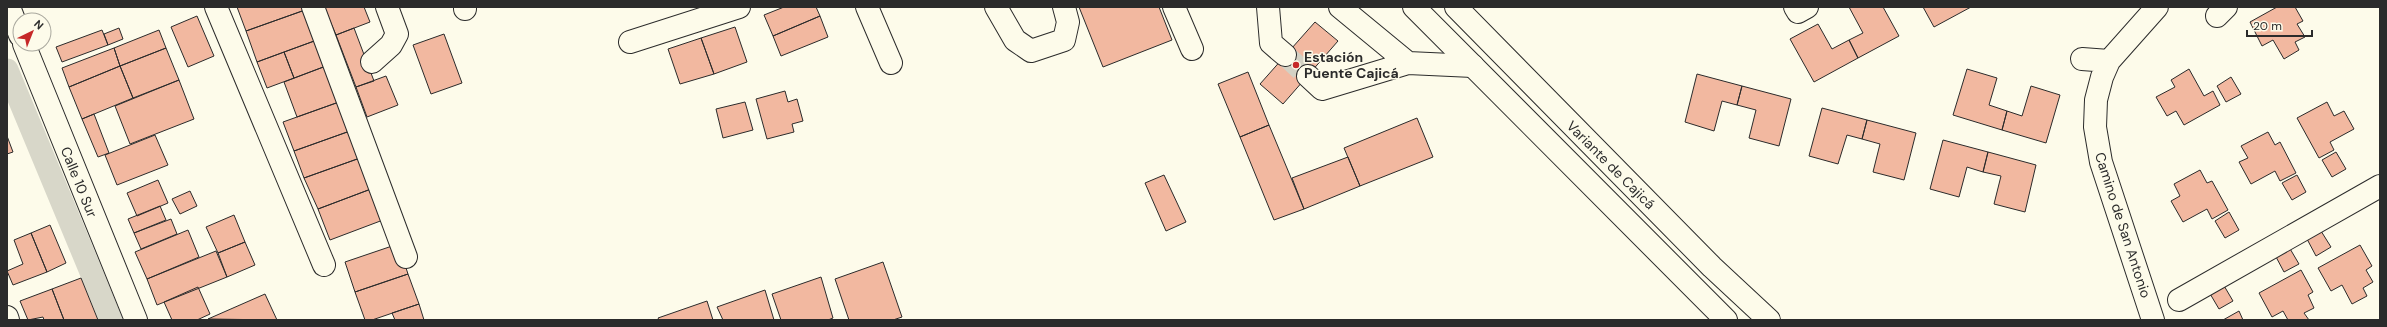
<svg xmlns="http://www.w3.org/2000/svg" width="2387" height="327" font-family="'DM Sans',sans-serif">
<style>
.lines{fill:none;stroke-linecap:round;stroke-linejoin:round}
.canal{stroke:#d8d7c9;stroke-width:23}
.building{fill:#f2b8a0;stroke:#2b2b2b}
.minor-tunnel{stroke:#d3d1c4;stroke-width:22;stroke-dasharray:22 11;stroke-linecap:butt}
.minor-casing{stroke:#2b2b2b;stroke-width:24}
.highway-casing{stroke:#2b2b2b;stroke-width:24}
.minor{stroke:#fdfbea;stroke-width:22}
.highway{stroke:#fdfbea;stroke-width:22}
.poi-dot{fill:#c62828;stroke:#fdfbea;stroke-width:1.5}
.labels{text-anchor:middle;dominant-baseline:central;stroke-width:3;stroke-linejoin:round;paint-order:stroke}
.poi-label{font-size:14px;font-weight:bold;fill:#2b2b2b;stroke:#fdfbea;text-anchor:start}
.street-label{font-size:14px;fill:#2b2b2b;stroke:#fdfbea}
</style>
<rect width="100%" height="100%" fill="#fdfbea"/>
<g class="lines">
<path class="canal" d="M7 70 111 320"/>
</g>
<path class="building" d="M237 7H304L305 10 246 31Z
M324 7H364L370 22 336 35Z
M784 7H816L820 16 773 36 764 15Z
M1079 7H1159L1172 40 1103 67Z
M1849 7H1883L1899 36 1858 58 1849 40 1863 33Z
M1923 7H1971L1934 27Z
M2277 7H2295L2303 21 2297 24 2305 37 2295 42 2299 50 2284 59 2273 40 2262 46 2250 22Z
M305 10 317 40 257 62 246 31Z
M197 16 214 56 188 67 171 27Z
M820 16 828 37 781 56 773 36Z
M1315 22 1338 41 1283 104 1260 84Z
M1818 24 1832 49 1849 40 1858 58 1814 82 1790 39Z
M735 27 747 62 714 74 701 38Z
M119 28 123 39 108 45 104 34Z
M354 28 374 81 356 87 336 35Z
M102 30 108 45 62 62 56 47Z
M159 30 166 48 120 66 114 48Z
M444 34 462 83 431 94 413 45Z
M701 38 714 74 680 84 668 49Z
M317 40 326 66 294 78 284 52Z
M114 48 120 66 69 87 62 68Z
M166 48 179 80 133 98 120 66Z
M284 52 294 78 267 88 257 62Z
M120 66 133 98 82 119 69 87Z
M326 66 339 102 297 117 284 82Z
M1967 69 1997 78 1989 105 2007 111 2002 130 1953 115Z
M2189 69 2204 96 2213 91 2220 105 2184 125 2176 111 2167 116 2156 97 2175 87 2171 80Z
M1248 72 1269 125 1240 137 1218 84Z
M1697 74 1742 86 1737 105 1722 101 1714 131 1685 122Z
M386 76 398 105 367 117 356 87Z
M2231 77 2241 94 2226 102 2217 86Z
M179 80 194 119 130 144 115 106Z
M1742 86 1791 99 1779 146 1749 138 1756 110 1737 105Z
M2031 86 2060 95 2046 143 2002 130 2007 111 2022 116Z
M785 91 788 102 797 99 803 121 792 124 794 132 767 139 756 99Z
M339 102 350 131 294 151 283 122Z
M745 102 753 130 723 138 716 109Z
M2327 102 2334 116 2344 111 2354 129 2330 142 2334 150 2319 158 2297 118Z
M1822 108 1867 120 1862 139 1847 135 1838 164 1809 156Z
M94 114 109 153 98 157 82 119Z
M1417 118 1433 157 1360 186 1344 148Z
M1867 120 1916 133 1904 180 1873 172 1880 144 1862 139Z
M1269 125 1304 209 1274 220 1240 137Z
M350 131 360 158 304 178 294 151Z
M2268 132 2275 145 2280 142 2296 173 2280 181 2275 171 2251 184 2239 162 2248 158 2241 146Z
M155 135 168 165 117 185 105 155Z
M7 136 13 152 7 154Z
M1943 140 1988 152 1983 172 1967 167 1959 197 1930 189Z
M1988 152 2036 165 2025 212 1994 204 2001 176 1983 172Z
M2336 152 2346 169 2332 177 2322 160Z
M1348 157 1360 186 1304 209 1292 178Z
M360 158 371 189 318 209 304 178Z
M2200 170 2207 183 2212 181 2228 210 2212 219 2207 209 2183 222 2171 201 2180 196 2174 184Z
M1164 175 1186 222 1166 231 1145 183Z
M2297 175 2306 192 2292 200 2282 183Z
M158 180 168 203 137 216 127 193Z
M371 189 383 220 330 240 318 209Z
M190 191 197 206 180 214 172 199Z
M160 206 166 220 134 233 128 219Z
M2229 212 2239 230 2225 238 2215 221Z
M234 215 245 242 218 253 206 227Z
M171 219 177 234 141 249 134 233Z
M50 225 66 263 47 272 31 233Z
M188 230 199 257 147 279 135 252Z
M2321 231 2331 247 2316 256 2307 239Z
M31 233 47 272 13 285 7 271 23 264 14 240Z
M245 242 255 265 227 277 218 253Z
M398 244 408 274 355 292 345 262Z
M2360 245 2372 266 2366 270 2373 282 2363 288 2367 296 2352 304 2342 285 2331 291 2318 268Z
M2289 247 2299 264 2284 272 2275 255Z
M216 251 227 277 157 305 147 279Z
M883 262 902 317 893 320H849L835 279Z
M2301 270 2313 292 2308 295 2314 308 2304 313 2309 320H2288L2283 311 2272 317 2259 293Z
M408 274 419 304 372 320H365L355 292Z
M821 277 833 318 828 320H781L772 294Z
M81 278 98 320H64L52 289Z
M2223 284 2233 301 2219 309 2209 292Z
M198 287 210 314 197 320H172L164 302Z
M52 289 64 320H44L43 317 28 320 20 301Z
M765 290 774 320H723L717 307Z
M265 294 277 320 208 319Z
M707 301 713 320H659L658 318Z
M419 304 424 320H395L392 313Z
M2239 311 2243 320H2223Z"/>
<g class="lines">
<path class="minor-tunnel" d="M1285 55 1308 76"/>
<g class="minor-casing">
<path id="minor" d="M9 7 20 35
M216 7 324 265
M313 7 406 257
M465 7V9
M867 7 891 63
M996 7 1015 40 1031 51 1064 40 1068 22 1064 7
M1174 7 1192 49
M1268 7 1271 43 1285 55
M1340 7 1408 63 1473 66
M1795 7 1798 12 1807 7
M2217 16 2226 7
M630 42 739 7
M24 44 136 320
M2082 59 2109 61
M372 62 391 45 397 34 387 7
M1308 76 1322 89 1408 63
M2179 300 2380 186
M7 317 8 320
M2153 320 2101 162 2095 127 2096 100 2102 77 2109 61 2157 7"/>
</g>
<g class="highway-casing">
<path id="highway" d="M1414 7 1726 320
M1456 7 1712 267 1769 320"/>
</g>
<use href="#minor" class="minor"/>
<use href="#highway" class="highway"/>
</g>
<circle class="poi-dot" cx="1296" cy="65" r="4"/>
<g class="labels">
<g class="poi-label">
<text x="1304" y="57">Estación<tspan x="1304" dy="16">Puente Cajicá</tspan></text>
</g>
<g class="street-label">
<text transform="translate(1611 165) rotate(45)">Variante de Cajicá</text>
<text transform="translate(79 182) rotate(68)">Calle 10 Sur</text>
<text transform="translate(2123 225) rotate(72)">Camino de San Antonio</text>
</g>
</g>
<rect width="2387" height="327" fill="none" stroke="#2b2b2b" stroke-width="16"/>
<g transform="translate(32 32) rotate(43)"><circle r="19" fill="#fdfbea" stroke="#a9a89e"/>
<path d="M0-3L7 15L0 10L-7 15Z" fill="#c62828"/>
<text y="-6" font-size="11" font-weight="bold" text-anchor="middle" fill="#2b2b2b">N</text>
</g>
<path d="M2247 30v6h65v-6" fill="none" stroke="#2b2b2b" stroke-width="2"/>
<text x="2253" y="30" font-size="12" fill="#2b2b2b" stroke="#fdfbea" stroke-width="3" paint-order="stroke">20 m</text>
</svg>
